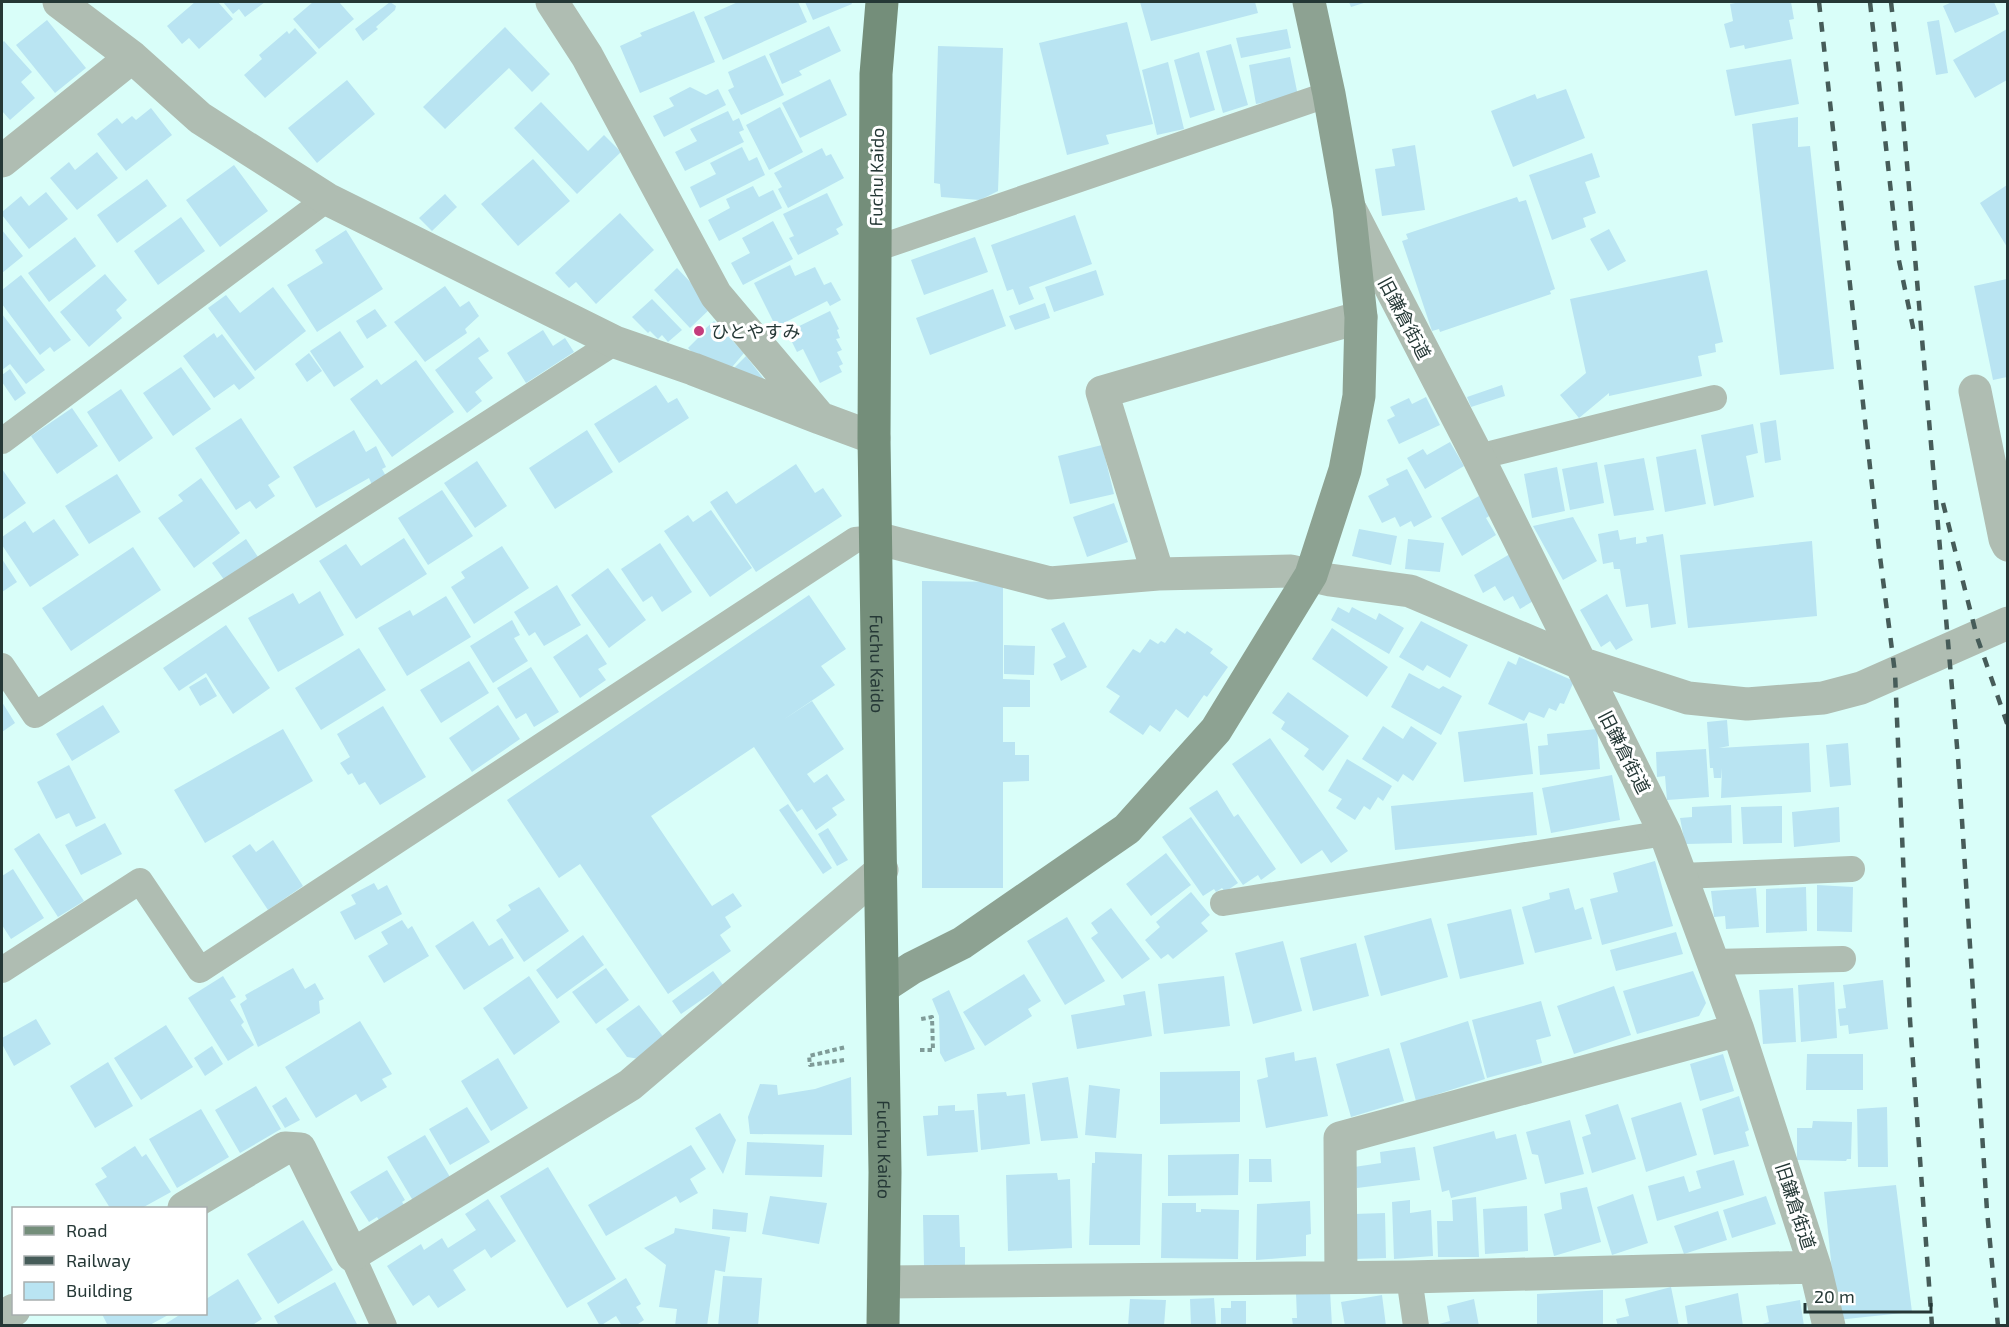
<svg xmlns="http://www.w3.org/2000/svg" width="2009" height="1327" font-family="'Exo 2','Noto Sans JP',sans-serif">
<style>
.building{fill:#b9e4f2}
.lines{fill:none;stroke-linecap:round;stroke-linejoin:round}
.path{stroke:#7f9b98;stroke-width:4;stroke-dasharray:4.5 3;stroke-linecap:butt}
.lane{stroke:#afbdb2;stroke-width:26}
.street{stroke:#afbdb2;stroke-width:33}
.secondary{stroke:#8da292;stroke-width:33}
.primary{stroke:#748e7a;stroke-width:33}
.rail{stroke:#465c59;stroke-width:4.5;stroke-dasharray:10 10;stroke-linecap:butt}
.poi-dot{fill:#c43d7d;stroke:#fff;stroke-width:2}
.labels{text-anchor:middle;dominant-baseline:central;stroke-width:6;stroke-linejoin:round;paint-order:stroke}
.street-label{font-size:18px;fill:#253836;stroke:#fff}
.poi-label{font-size:18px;fill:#253836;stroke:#fff;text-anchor:start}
</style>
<rect width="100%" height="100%" fill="#d9fef9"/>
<path class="building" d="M195 2H218L233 19 199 49 189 38 182 44 167 26Z
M223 2H265L245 17 239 9 233 14Z
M313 2H339L354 19 319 49 293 19Z
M390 2 396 6 395 10 376 27 378 29 363 41 355 29Z
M738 2H798L807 22 723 60 704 17Z
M805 2H851L852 4 813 20Z
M1140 2H1255L1258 13 1151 41Z
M1349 2H1367L1351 7Z
M1741 2H1791L1794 19 1789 20 1793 39 1745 49 1744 45 1730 48 1724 24 1733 21 1730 4Z
M1950 2H1994L1999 14 1955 33 1943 6 1950 3Z
M694 11 715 62 640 93 620 46 642 36 640 33Z
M47 20 86 68 55 93 16 45Z
M1939 20 1948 73 1936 75 1927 22Z
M1127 22 1153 124 1106 135 1109 144 1067 155 1039 43Z
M829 26 841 51 799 71 802 75 782 84 769 54Z
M505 27 550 74 532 92 509 68 445 129 423 107Z
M295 28 317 53 265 98 244 75 262 59 259 55 287 31 289 34Z
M1287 29 1291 48 1241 58 1236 38Z
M2007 29V80L1975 98 1953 60Z
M4 41 32 72 21 82 35 98 10 120 2 111V43Z
M1231 44 1248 105 1223 113 1206 51Z
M938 46 1003 48 998 191 980 200 941 197 940 184 934 183Z
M1199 52 1215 110 1190 118 1174 60Z
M765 55 784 95 741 115 728 90 734 87 728 72Z
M1290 57 1298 96 1256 104 1249 65Z
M1791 59 1799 104 1735 116 1726 70Z
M1168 62 1184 129 1157 135 1142 70Z
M830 79 847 115 800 138 782 103Z
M347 80 375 114 317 163 288 128Z
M690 87 706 95 718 89 726 105 664 137 653 116 674 106 669 98Z
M1566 89 1585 138 1513 167 1491 111 1535 94 1537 99Z
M541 102 588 151 604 135 621 152 577 194 514 128Z
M780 107 803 152 769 170 746 125Z
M151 108 172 135 126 171 97 134 117 118 122 124 132 116 136 120Z
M728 111 733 121 739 118 744 130 739 132 744 142 685 171 675 152 697 141 690 129Z
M1798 117V147L1810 146 1834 369 1780 375 1752 124Z
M1415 145 1425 210 1382 216 1375 169 1395 166 1392 149Z
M742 147 749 161 757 157 765 175 700 208 690 187 716 174 710 163Z
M822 148 826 156 831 154 844 178 788 208 778 189 782 187 774 173Z
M97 152 118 178 77 210 50 178 69 162 75 170Z
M1592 153 1600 177 1585 182 1596 213 1583 218 1586 227 1552 240 1529 175Z
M533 159 570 201 518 246 481 204Z
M234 165 268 211 220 247 186 200Z
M147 179 167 206 117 243 97 215Z
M2007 185V247L1980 203Z
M753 186 759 197 773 190 782 208 719 241 708 220 730 208 726 199Z
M46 192 68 219 29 249 2 215V212L21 196 29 206Z
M827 193 843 225 836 229 839 234 798 255 789 238 794 236 783 214Z
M445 194 457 207 432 231 419 218Z
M1517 197 1519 202 1526 200 1555 289 1550 291 1551 294 1440 332 1439 329 1432 331 1402 241 1408 239 1406 234Z
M620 213 654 250 596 304 576 282 569 288 555 273Z
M1075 215 1092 264 1029 287 1034 299 1019 305 1013 289 1007 291 991 245Z
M181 217 205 251 158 285 134 251Z
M773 221 793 259 743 285 731 263 750 253 742 238Z
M1609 229 1626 261 1608 271 1590 239Z
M2 230 23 256 2 273Z
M346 230 383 289 317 332 287 285 323 263 315 250Z
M75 237 96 266 49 302 28 273Z
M975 237 988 272 924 295 911 260Z
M790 265 795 276 815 267 824 285 831 282 841 300 830 306 827 301 776 327 754 283Z
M677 268 713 306 690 328 654 290Z
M1096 270 1104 295 1054 312 1045 287Z
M1707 270 1723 342 1715 344 1716 352 1698 356 1702 376 1609 396V393L1579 418 1560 395 1586 373 1570 299Z
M105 274 127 300 116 310 122 318 89 347 60 312Z
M21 275 71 340 54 352 50 347 40 355 2 304V290Z
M2007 279V377L1993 380 1974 286Z
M445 286 460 307 469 301 479 316 465 329 467 333 425 362 394 322Z
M273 287 306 331 255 371 208 308 226 295 240 313Z
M993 289 1006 326 930 355 916 318Z
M652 299 682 330 668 342 662 335 658 339 650 331 648 333 632 317Z
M1045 303 1050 318 1015 330 1009 316Z
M375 309 387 326 367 339 356 321Z
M830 311 839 329 837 330 840 338 836 339 842 350 837 352 843 364 839 366 842 372 820 383 803 349 797 352 787 332Z
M2 314 45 370 26 384 10 364 2 370Z
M714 321 744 353 727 373 702 363 688 348 699 337 697 336Z
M543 330 553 346 565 338 574 352 526 383 507 353Z
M340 331 364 367 334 387 310 351Z
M214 333 217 338 222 334 255 378 239 390 234 384 214 398 183 356Z
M479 337 489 351 478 358 493 378 475 392 482 401 467 413 435 370Z
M309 353 322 371 307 382 295 364Z
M746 356 767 383 731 371Z
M416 360 454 412 392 457 350 399 377 379 381 385Z
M181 367 211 409 173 436 143 393Z
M10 369 26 393 15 401 2 382V375Z
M656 385 668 403 677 398 689 418 619 463 594 424Z
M1502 385 1505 396 1471 407 1467 397Z
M121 389 153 438 119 462 87 412Z
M1426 397 1440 425 1399 444 1387 420 1395 416 1390 407 1409 398 1412 404Z
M72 408 98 446 57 474 31 436Z
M241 418 280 477 268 485 275 496 256 509 250 501 236 510 195 448Z
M1776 420 1781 460 1765 463 1760 423Z
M1753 424 1758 453 1746 456 1754 497 1714 506 1701 435Z
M354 430 366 452 376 446 386 467 382 469 387 478 372 485 369 478 316 508 293 467Z
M587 430 613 472 555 509 529 468Z
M1450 442 1464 466 1425 489 1407 458 1423 449 1427 455Z
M1102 445 1114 494 1070 504 1058 456Z
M1696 449 1706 504 1665 512 1656 457Z
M1644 458 1654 510 1614 516 1604 465Z
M477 461 507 506 475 528 444 483Z
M1597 462 1604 503 1570 510 1562 469Z
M796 464 815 493 823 488 842 516 756 572 710 502 727 491 736 504Z
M1557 467 1565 511 1532 518 1524 474Z
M2 469 26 503 2 520Z
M1407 469 1432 517 1414 527 1411 521 1400 527 1395 517 1382 523 1368 496 1389 485 1386 479Z
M117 474 141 512 89 544 65 506Z
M201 478 240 533 194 568 158 518 183 501 178 495Z
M442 490 473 536 428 565 398 518Z
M1479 496 1491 515 1486 518 1496 535 1462 556 1441 518Z
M1114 503 1128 542 1087 557 1073 517Z
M711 510 752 568 710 597 664 531 688 515 693 522Z
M1573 517 1597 561 1563 580 1533 526Z
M54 519 79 555 30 587 2 545V537L25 521 33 533Z
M1359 529 1397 536 1391 565 1352 556Z
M1618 530 1620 540 1636 537V544L1647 542 1646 537 1663 534 1676 624 1651 628 1648 604 1626 607 1620 569H1614L1613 562 1603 564 1598 534Z
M404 538 427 574 356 619 319 561 346 544 361 566Z
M246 539 258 557 225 581 212 563Z
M1408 539 1444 543 1440 572 1405 569Z
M1812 541 1817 616 1688 628 1680 555Z
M660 543 692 592 662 612 652 596 643 602 621 569Z
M502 546 529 588 474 624 451 587 465 578 461 572Z
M133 547 161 590 71 651 42 608Z
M1510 554 1535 600 1520 609 1513 596 1504 601 1495 586 1483 593 1474 575Z
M2 559 17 582 2 592Z
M608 568 646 620 609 648 571 595Z
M922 581 1003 582V679L1030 680V707H1003V742H1015V755H1029V781L1003 782V888H922Z
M557 585 581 625 544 646 535 632 529 636 514 612Z
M320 591 344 635 278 672 248 618 293 593 299 604Z
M1607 594 1633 640 1616 650 1610 641 1601 647 1580 610Z
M809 595 846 649 821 666 835 685 783 720 812 701 844 749 807 774 814 783 827 774 845 800 832 808 837 815 816 830 802 809 797 812 754 747 651 816 712 906 733 893 742 906 725 917 731 927 720 935 731 951 668 994 580 864 559 878 507 800Z
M446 596 471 637 407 676 378 628 410 610 413 616Z
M1338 607 1349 613 1352 607 1376 620 1379 613 1404 628 1389 654 1331 620Z
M512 620 520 635 514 638 528 661 493 683 470 646Z
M1421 621 1468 645 1450 678 1427 665 1423 671 1399 657Z
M1064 622 1087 667 1061 681 1053 664 1066 657 1051 629Z
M226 625 270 688 233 714 206 673 179 691 163 668Z
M1176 628 1185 634 1187 631 1213 649 1210 653 1228 667 1207 697 1204 695 1188 718 1176 709 1160 732 1150 725 1143 735 1109 712 1120 696 1106 687 1133 649 1140 653 1150 639 1158 644 1161 641 1165 643Z
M1332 628 1388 667 1367 697 1312 659Z
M587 634 607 664 598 669 606 680 580 698 553 657Z
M1004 645 1035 646 1034 675 1004 674Z
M359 648 386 690 321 730 295 688Z
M1519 657 1574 681 1564 704 1560 703 1556 711 1549 708 1544 718 1529 712 1524 721 1488 704 1508 661 1516 665Z
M469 661 489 693 441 723 420 690Z
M531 667 559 712 534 727 526 713 516 719 497 688Z
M1409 673 1439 689 1443 686 1462 696 1441 735 1391 707Z
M206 677 217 696 200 706 189 687Z
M1288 692 1349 736 1323 771 1304 756 1309 749 1281 729 1285 722 1272 713Z
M2 702 15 723 2 732Z
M103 705 120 732 72 761 56 734Z
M498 705 520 739 472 772 449 738Z
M383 706 426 777 380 805 365 782 359 785 352 773 348 775 340 763 350 757 337 734Z
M1727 720 1729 746 1719 748 1809 743 1811 792 1721 798 1722 768 1721 778H1714L1713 768H1710L1707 722Z
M1527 723 1533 774 1464 782 1458 732Z
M1383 726 1403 739 1411 726 1437 743 1413 781 1403 774 1398 782 1362 759Z
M283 729 313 781 205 843 174 790Z
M1597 729 1600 769 1540 775 1538 746 1548 745 1547 734Z
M1270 738 1348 851 1331 863 1322 850 1301 864 1232 764Z
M1848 743 1851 785 1830 787 1826 745Z
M1706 749 1709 797 1667 800 1665 776 1657 777 1656 752Z
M1347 759 1392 786 1383 801 1378 797 1370 810 1364 806 1355 820 1336 808 1342 799 1328 791Z
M69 765 96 818 76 827 69 813 56 819 37 782Z
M1612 775 1620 820 1551 833 1542 788Z
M1217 790 1234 817 1238 814 1276 869 1261 880 1258 875 1243 885 1189 808Z
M1533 792 1537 835 1395 850 1391 806Z
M788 804 832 868 823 874 779 810Z
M1731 805 1732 843 1685 844 1680 818 1692 817V807Z
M1782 806V843L1743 844 1741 807Z
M1839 807 1840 842 1794 847 1792 812Z
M1191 817 1238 883 1225 892 1222 888 1216 892 1214 889 1203 896 1162 837Z
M105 823 122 854 81 875 65 845Z
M828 828 848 860 837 866 818 834Z
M39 833 84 901 58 917 14 849Z
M273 840 303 886 268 910 232 856 250 844 256 852Z
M1166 853 1191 885 1151 916 1126 884Z
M1655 861 1673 926 1602 945 1590 899 1618 892 1613 873Z
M13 869 44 918 11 939 2 925V876Z
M374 883 378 890 387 885 402 914 355 940 340 912 356 904 351 895Z
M1817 885 1853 887 1852 932 1817 931Z
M539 887 569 931 524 962 496 920 511 910 508 905Z
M1806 887 1807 931 1766 933V889Z
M1569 888 1575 910 1583 907 1592 939 1535 953 1522 907 1550 899 1549 893Z
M1756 888 1759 927 1726 929 1725 916 1714 917 1711 891Z
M1191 892 1210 915 1201 923 1208 931 1173 959 1168 954 1161 959 1145 940 1160 927 1156 922Z
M1111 908 1150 959 1122 979 1091 938 1098 933 1091 923Z
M1511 909 1524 964 1460 979 1447 924Z
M1067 917 1105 981 1065 1005 1027 941Z
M1431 918 1448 977 1381 996 1364 936Z
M402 920 408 929 412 926 429 956 384 983 368 956 388 944 381 932Z
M473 921 489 946 502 938 514 958 464 990 435 946Z
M1676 932 1683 954 1616 971 1610 950Z
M583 935 604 965 557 999 536 970Z
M1283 941 1302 1011 1253 1024 1235 953Z
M1356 943 1369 996 1313 1011 1300 958Z
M293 968 305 989 315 983 324 999 319 1001 320 1013 258 1047 240 1004 247 999 245 995Z
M606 968 629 1000 596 1024 572 992Z
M713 971 723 985 681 1014 672 1001Z
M1693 971 1706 1003 1699 1016 1637 1034 1623 991Z
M1024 974 1041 1001 1028 1009 1032 1016 985 1046 963 1012Z
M223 976 236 997 230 1000 244 1022 241 1025 254 1045 228 1061 188 998Z
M529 976 560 1022 514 1055 483 1008Z
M1224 976 1230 1026 1164 1034 1158 984Z
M1883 980 1888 1029 1849 1034 1848 1025 1840 1026 1838 1009 1846 1008 1843 985Z
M1834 982 1837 1038 1801 1042 1798 985Z
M1614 986 1631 1035 1574 1054 1557 1006Z
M1793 988 1796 1042 1763 1044 1759 990Z
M949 990 975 1049 945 1062 940 1053 939 1016 932 999Z
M1145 991 1152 1036 1077 1049 1071 1015 1125 1005 1123 995Z
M1541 1001 1551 1036 1536 1040 1542 1063 1487 1078 1472 1020Z
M639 1005 665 1039 640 1059 627 1057 606 1029Z
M36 1019 51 1044 14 1066 2 1044V1038Z
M360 1021 392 1074 382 1079 387 1087 361 1102 356 1094 316 1118 285 1067Z
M1468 1021 1485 1079 1416 1101 1400 1043Z
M166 1025 193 1067 141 1100 114 1058Z
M212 1046 223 1064 205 1076 194 1058Z
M1389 1048 1404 1101 1351 1117 1336 1064Z
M1294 1052 1295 1061 1316 1057 1328 1116 1266 1128 1257 1080 1268 1077 1265 1058Z
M1723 1054 1734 1091 1700 1101 1690 1064Z
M1807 1054H1863V1090H1806Z
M498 1058 528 1108 491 1131 461 1081Z
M108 1062 133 1106 95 1128 70 1086Z
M1240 1071V1122L1160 1124V1072Z
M851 1077 852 1135 750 1134 748 1117 760 1084 777 1085 778 1095 815 1089Z
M1068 1077 1078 1138 1041 1141 1032 1083Z
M1089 1085 1120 1089 1116 1138 1085 1135Z
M256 1086 281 1129 240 1153 215 1110Z
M1006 1092 1007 1096 1025 1094 1030 1144 981 1150 977 1094Z
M1739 1096 1749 1130 1745 1132 1749 1146 1714 1155 1702 1109Z
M286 1097 300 1120 285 1128 272 1106Z
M1681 1102 1697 1155 1646 1172 1631 1118Z
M1618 1104 1636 1159 1592 1173 1582 1137 1591 1134 1585 1115Z
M955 1105V1111L974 1110 978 1152 927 1156 923 1116 938 1115V1106Z
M467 1107 490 1142 450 1165 429 1129Z
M1887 1107 1888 1167H1858L1857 1109Z
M201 1109 229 1157 177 1188 149 1139Z
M720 1113 736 1140 723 1174 695 1128Z
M1570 1120 1584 1174 1545 1184 1538 1155 1532 1154 1526 1132Z
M1813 1121 1852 1122 1851 1159H1847L1846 1161 1797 1160V1128H1812Z
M1494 1131 1496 1139 1516 1134 1527 1179 1451 1198 1449 1190 1442 1192 1433 1147Z
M425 1135 453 1182 415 1204 387 1157Z
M747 1142 824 1145 822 1177 745 1175Z
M691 1145 706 1169 690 1179 698 1193 680 1203 676 1196 606 1236 588 1205Z
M135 1146 142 1157 146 1154 171 1192 142 1208H110L95 1184 107 1177 101 1168Z
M1415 1147 1420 1180 1357 1188 1354 1167 1381 1163 1380 1152Z
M1095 1152 1142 1154 1140 1245H1089L1092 1163H1095Z
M1239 1154 1238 1195 1168 1196V1155Z
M1249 1159H1271L1272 1182H1249Z
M1734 1160 1744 1195 1657 1221 1648 1186 1684 1176 1689 1192 1701 1188 1696 1171Z
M548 1167 616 1279 567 1308 500 1196Z
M387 1170 405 1200 402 1202 408 1210 383 1226 377 1217 369 1222 350 1192Z
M1057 1173 1058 1180 1070 1179 1072 1248 1008 1251 1006 1175Z
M1896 1185 1912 1312 1837 1320 1824 1192Z
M1587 1187 1601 1242 1554 1256 1544 1214 1562 1209 1560 1193Z
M1633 1194 1648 1243 1612 1255 1597 1207Z
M770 1196 827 1203 819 1244 762 1234Z
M1766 1196 1776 1224 1732 1238 1723 1210Z
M1476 1197 1479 1257H1438L1437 1221H1453L1452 1200Z
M488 1199 516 1241 491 1258 485 1249 453 1270 466 1290 438 1308 429 1295 413 1306 387 1266 421 1244 424 1250 442 1238 448 1248 476 1230 465 1214Z
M1410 1200V1213L1431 1210 1433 1256 1394 1259 1392 1202Z
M1310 1201 1311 1234 1306 1235V1256L1256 1260 1257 1204Z
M1162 1203H1196V1212H1201V1209L1239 1210 1238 1259 1161 1258Z
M1527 1206 1528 1251 1485 1254 1483 1209Z
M713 1209 748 1213 746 1232 712 1229Z
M1718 1211 1727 1240 1684 1254 1674 1226Z
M1385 1213 1386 1258 1354 1259 1353 1214Z
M923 1215H959L960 1247H965V1265L924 1266Z
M303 1220 333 1270 278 1304 247 1254Z
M675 1228 730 1237 725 1272 715 1270 707 1326H675L677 1309 659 1307 666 1265 644 1248 674 1233Z
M723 1276 762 1278 758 1326H718Z
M626 1278 641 1304 636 1307 644 1320 635 1326H622L616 1316 600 1326 587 1303Z
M238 1279 262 1319 251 1326H162L181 1314H206V1299Z
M335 1282 358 1326H279L274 1316Z
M1671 1287 1679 1326H1618L1616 1319 1629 1316 1625 1299Z
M1603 1290V1326H1537V1294Z
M1330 1291 1332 1326H1293L1292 1318H1297L1296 1293Z
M1738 1293 1743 1326H1688L1685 1306Z
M1382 1295 1386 1326H1345L1341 1302Z
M1214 1298 1216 1326H1191L1190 1299Z
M1130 1299 1166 1300 1164 1326H1128Z
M1474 1299 1479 1326H1432L1450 1321 1447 1306Z
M1800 1300 1804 1326H1756L1769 1322 1766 1306Z
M1231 1301H1246V1326H1221V1308H1231Z
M102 1314H170L148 1326H108Z"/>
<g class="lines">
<path class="path" d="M920 1050H933L932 1017 921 1019
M844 1060 810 1065 809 1056 846 1047"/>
<path class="lane" d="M875 249 1329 94
M2 441 327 199
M1478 457 1714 398
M2 666 35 715 615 342
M1681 876 1852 869
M1223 903 1665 833
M1713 962 1843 959
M2 970 140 881 200 970 855 540 876 538
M352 1255 384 1326
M1409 1277 1416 1326"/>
<path class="street" d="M59 2 132 57 200 118 327 199 615 342 693 369 820 418
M552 2 587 56 716 295 820 418 874 438
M2 161 132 57
M1351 211 1478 457 1665 833 1738 1030 1815 1267 1829 1326
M1975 391 2005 539 2008 545
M876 538 1050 583 1158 574 1291 571 1330 580 1410 591 1580 663 1688 698 1747 704 1823 698 1861 688 2008 623
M1158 574 1102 392 1361 317
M184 1208 285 1148 300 1149 352 1255 630 1085 882 870
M1341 1277 1340 1138 1738 1030
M884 1282 1409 1277 1815 1267
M2 1317 14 1310"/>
<path class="secondary" d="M883 987 912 968 962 943 1127 829 1216 730 1311 575 1345 470 1359 396 1361 317 1349 207 1329 94 1309 2"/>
<path class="primary" id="s1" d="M882 2 876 74 874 438 885 1172 883 1326"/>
<path class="rail" d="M1819 2 1879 549 1895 673 1910 1020 1932 1326
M1870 2 1898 256 1915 337
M1891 2 1899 71 1958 758 1987 1211 1998 1326
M1943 503 1977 637 2008 726"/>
</g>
<circle class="poi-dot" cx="699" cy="331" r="6"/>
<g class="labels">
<g class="street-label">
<text transform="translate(876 177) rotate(-89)">Fuchu Kaido</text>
<text transform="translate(1405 318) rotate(62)">旧鎌倉街道</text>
<text stroke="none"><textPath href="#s1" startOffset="662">Fuchu Kaido</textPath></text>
<text transform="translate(1625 752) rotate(63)">旧鎌倉街道</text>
<text stroke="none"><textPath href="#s1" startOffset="1148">Fuchu Kaido</textPath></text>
<text transform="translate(1796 1206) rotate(72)">旧鎌倉街道</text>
</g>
<g class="poi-label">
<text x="711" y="331">ひとやすみ</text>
</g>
</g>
<rect width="2009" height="1327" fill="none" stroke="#253836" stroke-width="6"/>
<rect x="12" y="1207" width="195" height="108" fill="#ffffff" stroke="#a8afaf" stroke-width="1.5"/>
<rect x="24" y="1226" width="30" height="9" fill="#748e7a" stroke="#a8afaf" stroke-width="1.5"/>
<text x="66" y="1237" font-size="18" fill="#253836">Road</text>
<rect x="24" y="1256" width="30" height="9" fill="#465c59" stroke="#a8afaf" stroke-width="1.5"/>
<text x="66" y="1267" font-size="18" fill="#253836">Railway</text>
<rect x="24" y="1282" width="30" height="18" fill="#b9e4f2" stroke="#a8afaf" stroke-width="1.5"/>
<text x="66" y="1297" font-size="18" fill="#253836">Building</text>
<path d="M1805 1303v9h126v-9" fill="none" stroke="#253836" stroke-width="3"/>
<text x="1814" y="1303" font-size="18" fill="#253836" stroke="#ffffff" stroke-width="4.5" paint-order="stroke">20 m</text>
</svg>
